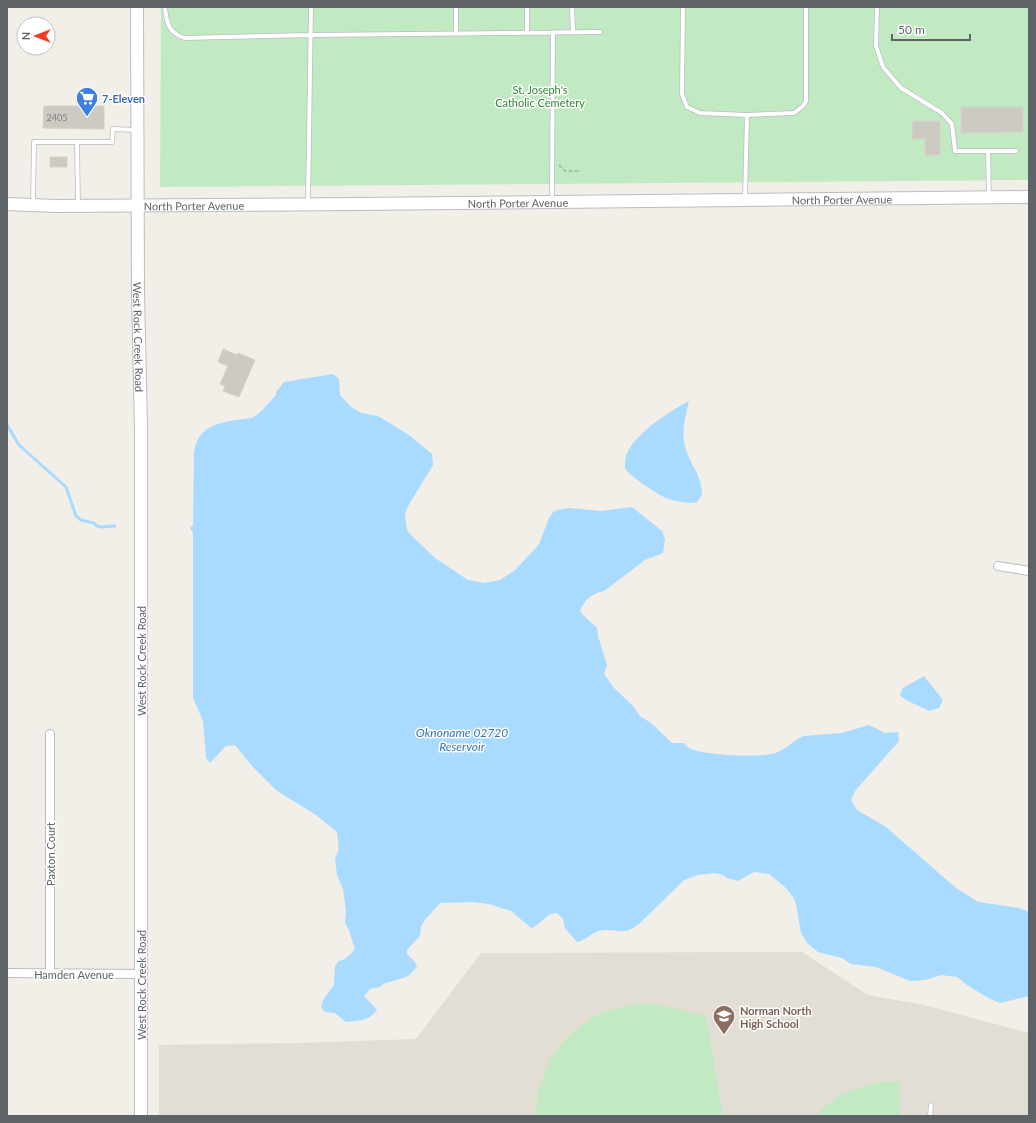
<svg xmlns="http://www.w3.org/2000/svg" width="1036" height="1123" font-family="Lato,sans-serif">
<style>
.education{fill:#e2ded5}
.green{fill:#c2eac2}
.water{fill:#a9daff}
.lines{fill:none;stroke-linecap:round;stroke-linejoin:round}
.stream{stroke:#a9daff;stroke-width:3}
.building{fill:#cdcac4;stroke:#d7d1c4}
.lane-casing{stroke:#b9bcc1;stroke-width:5.5}
.street-casing{stroke:#b9bcc1;stroke-width:10}
.secondary-casing{stroke:#babdc3;stroke-width:14}
.path{stroke:#99c9a7;stroke-width:2;stroke-dasharray:4 2;stroke-linecap:butt}
.lane{stroke:#fff;stroke-width:4}
.street{stroke:#fff;stroke-width:8}
.secondary{stroke:#fff;stroke-width:12}
.labels{text-anchor:middle;dominant-baseline:central;stroke-width:3;stroke-linejoin:round;paint-order:stroke}
.number-label{font-size:9px;fill:#7a7d7f}
.park-label{font-size:11px;fill:#2e8732;stroke:#fff}
.shop-label{font-size:11px;font-weight:bold;fill:#366cbe;stroke:#fff;text-anchor:start}
.street-label{font-size:11px;fill:#5e6368;stroke:#fff}
.education-label{font-size:11px;font-weight:bold;fill:#785e54;stroke:#fff;text-anchor:start}
.water-label{font-size:12px;font-style:italic;fill:#3974b2;stroke:#fff}
</style>
<rect width="100%" height="100%" fill="#f1efe7"/>
<path class="education" d="M802 952 868 995 924 1005 1029 1033V1116H159V1045L298 1043 416 1039 481 953Z"/>
<path class="green" d="M161 7H1029V180L160 187Z
M635 1004H657L706 1016 723 1116H535C538 1080 551 1047 581 1026 586 1023 591 1018 596 1016 609 1010 621 1007 635 1004Z
M880 1082H899L900 1116H816C832 1096 856 1088 880 1082Z"/>
<path class="water" d="M333 374 339 379 340 395 351 407 361 413 378 416 409 435 432 454 433 465 408 506 405 514 407 530 411 535 435 558 468 580 485 583 500 580 514 571 535 549 539 544 549 518 554 511 568 508 602 511 632 507 662 531 665 539 663 553 645 560 604 591C593 593 583 600 580 612L597 628 598 636 607 665 604 674 614 688 633 706 640 716 651 723 672 743H684C687 747 690 749 694 750 709 755 760 758 775 753 786 750 793 740 804 736L842 733 869 725 885 733 898 732 899 741 855 791 851 800 857 810 886 827 956 888 978 902 1019 908 1029 912V996L1000 1003 990 999 967 985 957 977 941 975 925 980 910 981 876 967 851 964 842 958 818 952 807 943 801 933 796 904 793 897 786 888 769 874 754 872 738 881 727 878 723 875 715 873 698 875 684 880 640 923C636 926 631 930 626 931 615 932 604 927 594 933 588 936 584 941 577 942L565 928 563 919 557 913 550 914 533 928 530 927 511 911 489 904 472 902 440 903 425 920 421 926 420 936 407 950V954L415 962 417 967 408 976 403 978 383 984 380 987 370 989 364 996 377 1010C367 1022 361 1020 346 1022L335 1013 325 1012 321 1007 323 1000 334 985 335 966 339 961C346 960 350 954 355 949L349 930 345 923 346 911 343 889 337 875 335 858C341 850 338 842 337 832L316 815 277 791 252 766 235 745 226 746 210 763 206 758 203 721 193 698V533L190 528 193 525 194 453C198 428 213 424 236 420 240 419 246 419 251 418 260 415 269 402 276 395V392L284 382Z
M689 401C686 414 682 428 684 442 687 461 702 474 702 495L696 503C688 503 679 502 671 500 659 496 634 479 625 469 625 463 625 456 628 451 639 431 670 411 689 401Z
M924 676 943 700 939 708 929 711C921 706 906 702 900 695L903 688Z"/>
<g class="lines">
<path class="stream" d="M7 425 19 445 66 487 76 516 81 520 94 523 97 526 102 527 115 526"/>
</g>
<path class="building" d="M44 106H104V129L43 128Z
M961 107H1023V132L961 133Z
M913 121H940V155H925V139H912Z
M50 157H67V167H50Z
M223 349 237 355 238 353 255 360 239 397 223 391 225 386 220 384 228 366 218 362Z"/>
<g class="lines">
<g class="lane-casing">
<path id="lane" d="M165 7C166 22 169 34 185 38L311 35 600 32
M456 7V33
M527 7V32
M572 7 573 32
M683 7 682 94 687 107 700 113 747 115 794 113 803 106 806 101V7
M877 7 876 46 883 67 901 88 942 113 952 124 955 151H1016
M77 142 78 204
M988 151 989 197
M745 198 747 115
M552 200 553 32
M308 202 311 7
M33 203 34 142H112L113 129 136 130
M930 1116 931 1105"/>
</g>
<g class="street-casing">
<path id="street" d="M998 566 1029 571
M50 734V974
M7 973 141 974"/>
</g>
<g class="secondary-casing">
<g id="secondary">
<path id="s1" d="M137 7 138 293 141 428V1116"/>
<path id="s2" d="M7 204 56 206 356 204 1029 197"/>
</g>
</g>
<path class="path" d="M559 165 565 171H581"/>
<use href="#lane" class="lane"/>
<use href="#street" class="street"/>
<use href="#secondary" class="secondary"/>
</g>
<defs>
<g id="supermarket-pin" transform="scale(1.15)"><path d="M0 17L-7.5 6A9.5 9.5 0 1 1 7.5 6Z" fill="#3f7fe0" stroke="#fff"/><path d="M-6-5.5h2.5l.6 2H6L4.5 2H-2.5L-4.4-4H-6ZM-1.5 3.2a1.3 1.3 0 1 0 .1 0ZM3 3.2a1.3 1.3 0 1 0 .1 0Z" fill="#fff"/></g>
<g id="school-pin" transform="scale(1.15)"><path d="M0 17L-7.5 6A9.5 9.5 0 1 1 7.5 6Z" fill="#8d6e63" stroke="#fff"/><path d="M0-5L7-2L0 1L-7-2ZM-4 1L0 2.5L4 1V4Q0 6-4 4Z" fill="#fff"/></g>
</defs>
<g fill-rule="evenodd">
<use href="#supermarket-pin" x="87" y="98"/>
<use href="#school-pin" x="724" y="1016"/>
</g>
<g class="labels">
<g class="number-label">
<text x="57" y="117">2405</text>
</g>
<g class="park-label">
<text x="540" y="89">St. Joseph's<tspan x="540" dy="13">Catholic Cemetery</tspan></text>
</g>
<g class="shop-label">
<text x="102" y="98">7-Eleven</text>
</g>
<g class="street-label">
<text stroke="none"><textPath href="#s2" startOffset="835">North Porter Avenue</textPath></text>
<text stroke="none"><textPath href="#s2" startOffset="511">North Porter Avenue</textPath></text>
<text stroke="none"><textPath href="#s2" startOffset="187">North Porter Avenue</textPath></text>
<text stroke="none"><textPath href="#s1" startOffset="330">West Rock Creek Road</textPath></text>
<text transform="translate(141 661) rotate(-90)">West Rock Creek Road</text>
<text transform="translate(50 854) rotate(-90)">Paxton Court</text>
<text x="74" y="974">Hamden Avenue</text>
<text transform="translate(141 985) rotate(-90)">West Rock Creek Road</text>
</g>
<g class="education-label">
<text x="740" y="1010">Norman North<tspan x="740" dy="13">High School</tspan></text>
</g>
<g class="water-label">
<text x="462" y="732">Oknoname 02720<tspan x="462" dy="14">Reservoir</tspan></text>
</g>
</g>
<rect width="1036" height="1123" fill="none" stroke="#5e6368" stroke-width="16"/>
<g transform="translate(36 36) rotate(270)"><circle r="19" fill="#ffffff" stroke="#bfc1c3"/>
<path d="M0-3L7 15L0 10L-7 15Z" fill="#f73727"/>
<text y="-6" font-size="11" font-weight="bold" text-anchor="middle" fill="#5e6368">N</text>
</g>
<path d="M892 34v6h78v-6" fill="none" stroke="#5e6368" stroke-width="2"/>
<text x="898" y="34" font-size="12" fill="#5e6368" stroke="#ffffff" stroke-width="3" paint-order="stroke">50 m</text>
</svg>
